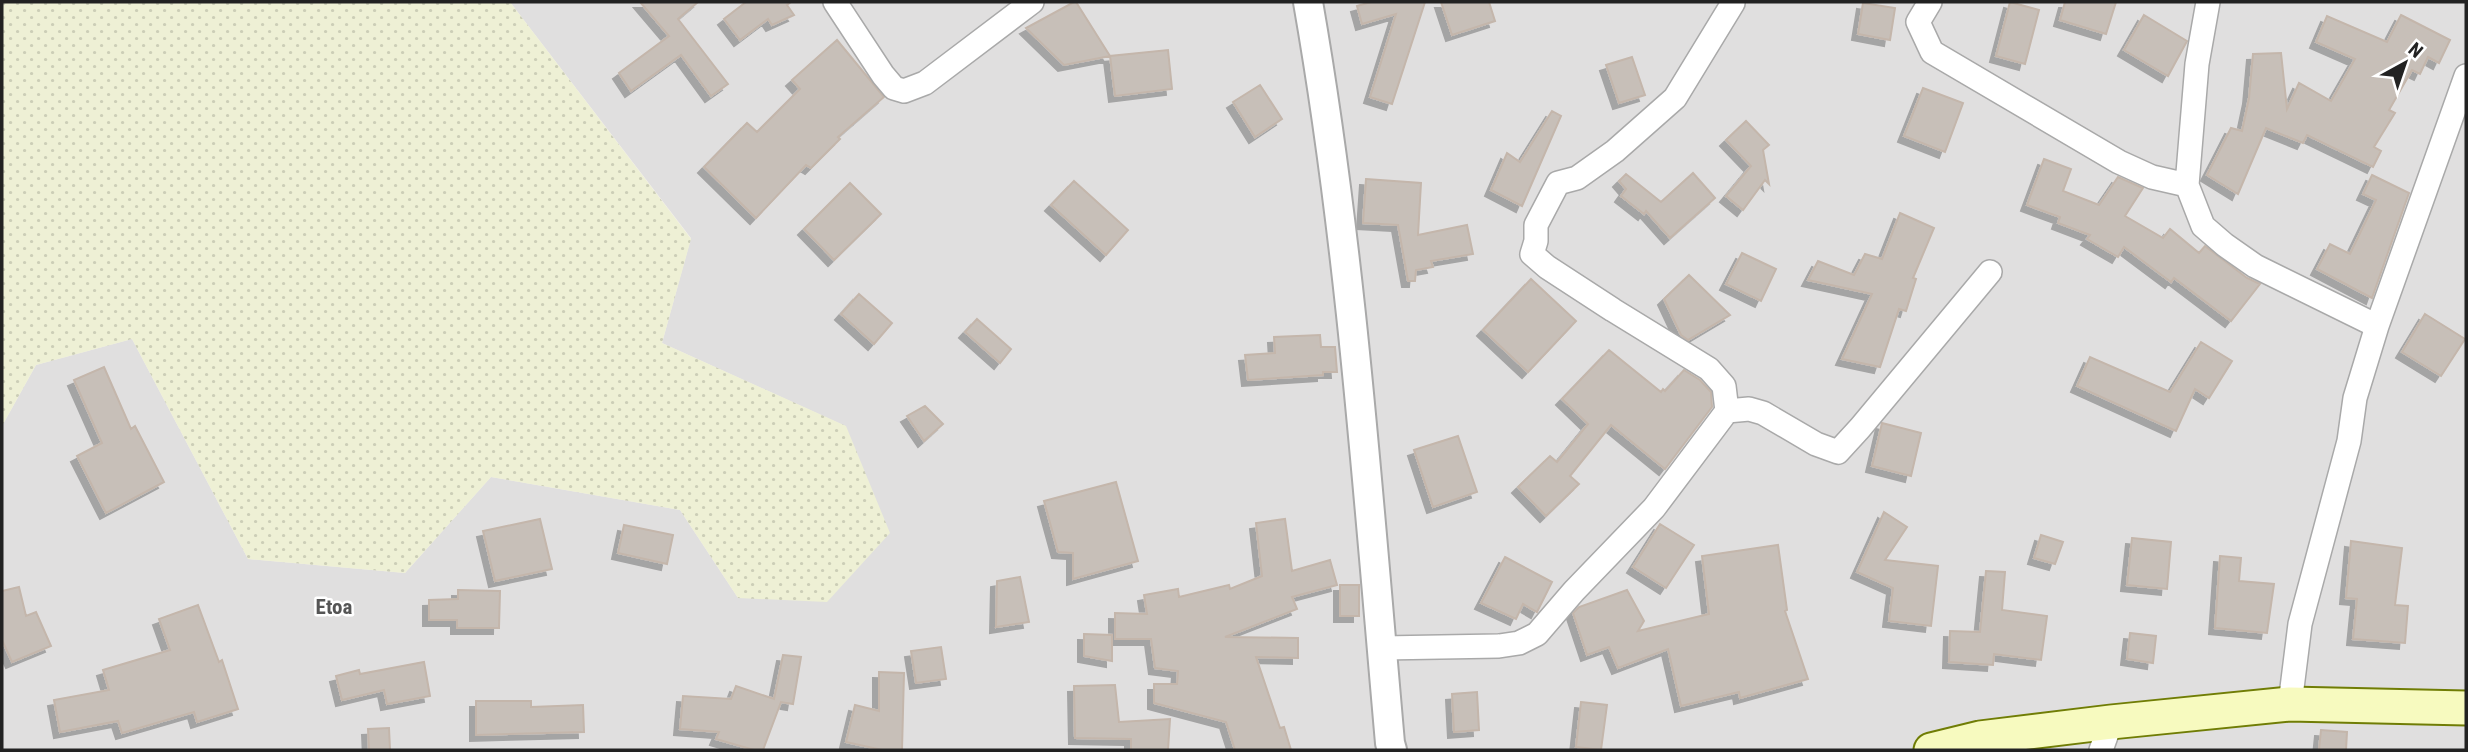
<svg xmlns="http://www.w3.org/2000/svg" width="2468" height="752" font-family="'Roboto Condensed',sans-serif">
<style>
.residential{fill:#e0dfdf}
.farmland{fill:url(#farmland-dots)}
.building{fill:#c7bfb8;stroke:#c4b6ab;stroke-width:2;filter:url(#shadow)}
.lines{fill:none;stroke-linecap:round;stroke-linejoin:round}
.minor-casing{stroke:#a9a9a9;stroke-width:26}
.tertiary-casing{stroke:#a9a9a9;stroke-width:32}
.secondary-casing{stroke:#707d05;stroke-width:37}
.minor{stroke:#fff;stroke-width:23}
.tertiary{stroke:#fff;stroke-width:28}
.secondary{stroke:#f7fabf;stroke-width:33}
.labels{text-anchor:middle;dominant-baseline:central;stroke-width:5;stroke-linejoin:round;paint-order:stroke}
.quarter-label{font-size:21px;font-weight:bold;fill:#555;stroke:#fff}
</style>
<defs>
<pattern id="farmland-dots" width="8" height="8" patternUnits="userSpaceOnUse" patternTransform="scale(1.75)"><rect width="8" height="8" fill="#eef0d5"/><path d="M2 2h.1M6 6h.1" fill="none" stroke="#ccceb7" stroke-width="1.8" stroke-linecap="round"/></pattern>
<filter id="shadow"><feDropShadow dx="-6" dy="6" stdDeviation="0" flood-color="#0004"/></filter>
</defs>
<rect width="100%" height="100%" fill="#f2efe9"/>
<path class="residential" d="M510 2H2466V750H2V426L36 365 132 339 248 559 405 573 491 477 680 510 738 598 845 426 662 343 691 238Z"/>
<path class="farmland" d="M2 2H510L691 239 662 343 846 426 890 533 827 602 738 598 680 510 491 477 405 573 248 559 132 339 36 365 2 426Z"/>
<path class="building" d="M640 2H698L678 19 728 84 711 96 681 55 631 91 619 73 669 36Z
M746 2H791L787 5 794 15 772 25 768 19 740 40 724 19Z
M1074 2H1076L1110 56 1064 65 1026 28Z
M1371 2H1425L1392 104 1370 97 1396 14 1362 24 1357 6Z
M1441 2H1489L1495 21 1452 35Z
M2010 2 2039 10 2025 64 1996 56Z
M2065 2H2116L2106 34 2060 20Z
M1863 3 1895 8 1890 40 1858 34Z
M2144 15 2187 41 2168 76 2124 50Z
M2401 15 2450 40 2439 63 2428 57 2420 74 2412 70 2389 110 2395 113 2374 147 2381 151 2373 167 2307 135 2303 143 2266 128 2238 194 2207 175 2231 128 2242 131 2249 98 2253 54 2281 53 2287 109 2299 83 2331 101 2355 59 2316 42 2327 16 2387 42Z
M837 40 884 97 838 137 840 139 811 168 806 165 756 218 704 167 747 123 757 132 800 89 792 80Z
M1168 50 1172 89 1115 96 1110 56Z
M1632 57 1645 95 1619 103 1606 65Z
M1260 85 1282 119 1255 137 1233 102Z
M1923 88 1963 103 1945 152 1904 136Z
M1552 111 1561 116 1522 206 1491 190 1507 153 1520 162Z
M1746 121 1769 145 1763 150 1769 184 1765 180 1743 210 1726 196 1751 166 1726 140Z
M2044 159 2071 169 2063 191 2099 205 2118 177 2143 188 2125 216 2163 238 2170 229 2199 253 2205 246 2247 278 2260 284 2231 321 2174 278 2171 282 2124 247 2118 257 2087 239 2090 235 2058 223 2060 217 2027 205Z
M1693 173 1715 198 1670 238 1646 211 1644 214 1621 196 1626 189 1619 181 1626 174 1661 202Z
M2372 175 2409 193 2372 298 2317 269 2330 244 2350 254 2376 200 2363 194Z
M1366 179 1421 183 1418 235 1467 225 1473 254 1431 261 1433 267 1416 270 1415 281H1408L1398 225 1363 223Z
M1074 181 1128 230 1106 255 1051 205Z
M850 183 881 214 834 260 804 229Z
M1900 213 1934 228 1913 278 1916 279 1906 311 1899 309 1880 367 1842 359 1872 294 1808 280 1818 261 1854 275 1865 254 1882 259Z
M1742 253 1776 269 1761 301 1726 284Z
M1689 275 1730 315 1688 340 1681 335 1664 299Z
M1531 279 1576 321 1528 372 1483 330Z
M859 294 892 323 874 344 841 314Z
M2425 314 2465 339 2441 376 2402 352Z
M977 319 1011 349 1000 363 965 332Z
M1320 335 1321 347H1335L1337 372H1323V375L1248 380 1245 355 1275 353 1274 337Z
M2201 342 2232 361 2209 398 2195 389 2176 431 2077 386 2090 357 2170 392Z
M1609 350 1661 392 1663 389 1665 391 1684 370 1700 380 1711 392 1712 407 1665 469 1611 425 1570 476 1579 484 1546 516 1518 487 1550 456 1557 462 1588 424 1562 399Z
M104 367 131 429 135 426 164 482 106 513 77 456 102 443 74 380Z
M925 406 943 424 924 441 907 416Z
M1882 423 1921 433 1911 476 1872 466Z
M1458 436 1477 492 1433 507 1414 450Z
M1116 482 1138 561 1073 579V553L1058 552 1044 501Z
M1884 512 1907 527 1885 560 1938 566 1931 626 1889 621 1893 588 1857 572Z
M540 519 552 569 495 581 483 531Z
M1285 519 1292 571 1330 560 1337 585 1292 597 1297 609 1225 637 1298 638V658L1256 657 1280 728 1284 727 1291 750H1235L1226 722 1154 703V684H1177L1178 671 1155 668 1151 639H1115V613L1147 614 1144 595 1178 589 1179 597 1229 585 1230 589 1262 576 1256 523Z
M1660 524 1694 545 1666 588 1633 567Z
M624 525 673 535 667 564 618 553Z
M2041 535 2063 542 2055 564 2034 558Z
M2132 538 2171 542 2167 589 2127 585Z
M2351 541 2402 548 2395 605 2408 606 2405 643 2353 639 2357 599 2346 598Z
M1778 545 1787 610 1785 611 1808 679 1740 698 1739 692 1681 706 1668 649 1618 668 1609 647 1587 655 1573 613 1579 607 1627 590 1644 621 1638 631 1709 614 1702 556Z
M2220 556 2241 558 2239 581 2274 584 2267 633 2215 628Z
M1505 557 1552 582 1537 612 1523 604 1516 619 1481 603Z
M1986 571 2005 572 2002 610 2047 616 2041 660 1994 654 1993 665 1949 662 1950 631 1980 632Z
M1020 577 1029 622 996 627 997 581Z
M1340 585H1359V616H1340Z
M19 587 26 616 36 612 51 646 12 662 2 640V591Z
M458 590 500 591 499 628H457V620H429V600L458 599Z
M198 605 219 662 222 660 238 709 197 722 194 712 122 733 118 721 60 732 54 700 109 690 103 670 170 650 159 619Z
M2130 633 2156 636 2153 663 2127 659Z
M1084 634 1112 635V661L1084 656Z
M941 647 946 679 916 683 911 651Z
M783 655 801 657 793 704 781 702 763 750H754L716 739 719 732 680 729 683 696 731 699 736 686 774 699Z
M424 662 430 696 387 704 384 690 342 700 336 676 359 670 360 674Z
M879 672 904 673 902 750H882L846 742 855 705 879 711Z
M1115 685 1119 722 1170 719 1168 750H1131V739L1075 738 1074 686Z
M1477 692 1479 730 1454 732 1452 694Z
M476 701H531V707L583 705 584 732 476 735Z
M1581 702 1607 705 1601 750 1576 747Z
M389 728 390 750H369L368 729Z
M2321 730 2347 732 2346 750H2319Z"/>
<g class="lines">
<g class="minor-casing">
<path id="minor" d="M835 2 883 75 894 88 904 91 925 83 1032 2
M1930 2 1918 22 1932 52 2119 162 2152 177 2187 185 2203 226 2225 245 2255 266 2377 326
M2187 185 2197 64 2208 2
M1727 411 1724 386 1709 369 1613 310 1547 267 1532 254 1536 241V225L1558 183 1577 178 1615 151 1675 98 1733 3
M1382 648 1499 646 1519 643 1537 634 1574 591 1654 508 1727 411 1749 409 1763 413 1816 444 1838 452 1860 428 1990 272
M2290 704 2300 624 2349 441 2355 398 2377 326 2466 76
M2101 750 2111 722"/>
</g>
<g class="tertiary-casing">
<path id="tertiary" d="M1308 2C1351 247 1368 495 1390 743L1392 750"/>
</g>
<g class="secondary-casing">
<path id="secondary" d="M1931 750 1980 738 2111 722 2290 704 2466 708"/>
</g>
<use href="#minor" class="minor"/>
<use href="#tertiary" class="tertiary"/>
<use href="#secondary" class="secondary"/>
</g>
<g class="labels">
<g class="quarter-label">
<text x="334" y="607">Etoa</text>
</g>
</g>
<rect width="2468" height="752" fill="none" stroke="#222222" stroke-width="7"/>
<g transform="translate(2405 63) rotate(40)" stroke="#ffffff" stroke-width="5" paint-order="stroke">
<path d="M0-5L12 26L0 18L-12 26Z" fill="#222222"/>
<text y="-10" font-size="19" font-weight="bold" text-anchor="middle" fill="#222222">N</text>
</g>
</svg>
